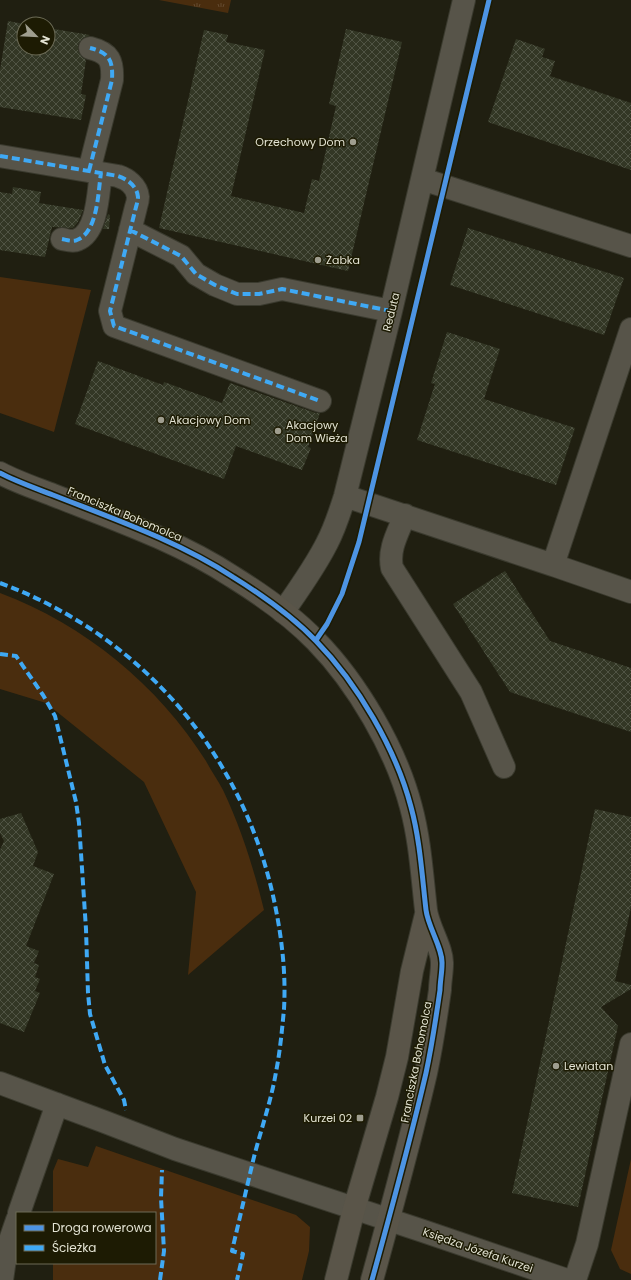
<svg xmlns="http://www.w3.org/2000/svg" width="631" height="1280" font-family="Poppins,sans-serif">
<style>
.grass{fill:#4a2d0e}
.park{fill:url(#park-tufts)}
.building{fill:url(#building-cross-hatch)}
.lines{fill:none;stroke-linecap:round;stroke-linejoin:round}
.street-casing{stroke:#3a3a2e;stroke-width:24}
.secondary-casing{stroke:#3a3a2e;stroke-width:24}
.street{stroke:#575449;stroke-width:22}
.secondary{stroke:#5a5549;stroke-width:22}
.quiet{stroke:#3fa9f5;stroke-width:4;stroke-dasharray:8 4;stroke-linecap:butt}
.cycleway-casing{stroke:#1d1b03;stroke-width:8}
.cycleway{stroke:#4d94e3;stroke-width:5}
.poi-dot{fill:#9f9e8f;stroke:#1d1b03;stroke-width:1.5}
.labels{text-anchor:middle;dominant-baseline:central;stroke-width:3;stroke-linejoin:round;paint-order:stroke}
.poi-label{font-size:11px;fill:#e3e3d3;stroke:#1d1b03;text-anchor:start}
.street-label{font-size:11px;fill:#e3e3d3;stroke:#1d1b03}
</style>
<defs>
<pattern id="park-tufts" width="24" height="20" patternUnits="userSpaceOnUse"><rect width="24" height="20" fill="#4a2d0e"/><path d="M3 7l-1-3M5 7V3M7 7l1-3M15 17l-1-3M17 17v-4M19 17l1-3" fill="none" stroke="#644b30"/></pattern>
<pattern id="building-cross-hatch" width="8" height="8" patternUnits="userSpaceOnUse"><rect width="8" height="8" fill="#333725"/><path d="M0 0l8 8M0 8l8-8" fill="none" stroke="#505444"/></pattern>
</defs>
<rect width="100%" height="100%" fill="#201f11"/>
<path class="grass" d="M0 277 91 290 54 432 0 413Z
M0 593C85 625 158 685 206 761 211 771 218 780 223 790 241 828 254 869 264 910L188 975 196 892 144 782 46 703 0 689Z
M96 1146 296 1215 310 1227 309 1251 302 1280H53V1263H155V1213H53V1171L58 1159 88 1167Z
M631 1159V1274L620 1269 611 1250Z"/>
<path class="park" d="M159 0H231L228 13Z"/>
<path class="building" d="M8 21 24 24V48H48V28L90 35 82 39 78 45V50L81 56 86 60 81 94 86 95 81 120 0 107V70Z
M346 29 402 42 348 271 159 228 204 30 228 35 226 42 265 50 231 196 304 213 312 179 319 181 336 106 329 104Z
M516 39 545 49 542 57 555 61 550 76 631 103V170L488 122Z
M13 187 41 192 39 203 83 210 78 222 73 228 52 227 45 257 0 250V192L12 194Z
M108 214 110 215 109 229H103Z
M468 228 624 278 604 335 450 285Z
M447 332 500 349 484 399 575 428 556 485 417 440 435 384 431 383Z
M98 361 163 385 164 382 222 403 230 383 316 413H320L308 447 311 448 302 470 236 446 224 479 75 424Z
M505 571 550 641 631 668V732L510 692 453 604Z
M595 809 631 817V907L615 981 631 985V989L601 1007 618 1026 578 1207 512 1193Z
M21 813 38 852 33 866 54 874 26 946 39 951 34 963 39 965 35 977 40 979 35 991 40 993 24 1032 0 1023V850L4 841 0 833V819Z"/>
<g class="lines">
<g class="street-casing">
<path id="street" d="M0 156 118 176C127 179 137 186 138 197 138 199 137 204 136 207L110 311 114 326 320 401
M89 171 112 80C113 61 110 53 90 48
M422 179 631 246
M130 230 181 256 196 274 215 285 237 294H259L282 289 391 311
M62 239C67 240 73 242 77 240 98 232 98 192 101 173
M631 329 553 565 631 592
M345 496 553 565
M405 515C398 533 388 549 392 568L471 692 504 767
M283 612C299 589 315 567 327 543 335 528 340 512 345 496L391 311 464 0
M0 1083 105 1122 175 1149 423 1231 567 1280
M19 1213 57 1104
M2 1280 6 1252 17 1220
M575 1280 587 1244 631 1044"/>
</g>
<g class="secondary-casing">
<path id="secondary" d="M0 473C17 482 35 488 53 495 114 519 178 541 233 577 262 595 292 616 316 641 357 683 396 749 411 807 420 840 422 875 426 910 428 927 443 949 442 964 442 973 440 982 440 990 436 1018 432 1045 426 1073 410 1142 391 1211 372 1280
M336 1280 354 1209 387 1097 397 1057 412 971 426 914"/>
</g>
<use href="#street" class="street"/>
<use href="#secondary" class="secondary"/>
<path class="quiet" d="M0 156 118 176C127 179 137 186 138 197 138 199 137 204 136 207L110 311 114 326 320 401
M89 171 112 80C113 61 110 53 90 48
M130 230 181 256 196 274 215 285 237 294H259L282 289 391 311
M62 239C67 240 73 242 77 240 98 232 98 192 101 173
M0 583C143 636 245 756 275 905 282 939 286 974 284 1009 282 1030 280 1052 276 1072 271 1102 260 1132 253 1161 246 1191 239 1221 232 1251L243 1254 237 1280
M0 654 16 656 43 695 55 716 76 802 79 823 86 929 88 993 90 1014 105 1065 124 1100 126 1110
M160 1280 164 1251 161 1198 162 1170"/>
<g class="cycleway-casing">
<path id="cycleway" d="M0 473C17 482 35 488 53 495 114 519 178 541 233 577 262 595 292 616 316 641 357 683 396 749 411 807 420 840 422 875 426 910 428 927 443 949 442 964 442 973 440 982 440 990 436 1018 432 1045 426 1073 410 1142 391 1211 372 1280
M316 640 327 624 342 594 359 542 489 0"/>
</g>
<use href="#cycleway" class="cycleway"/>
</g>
<g class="poi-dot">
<circle cx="353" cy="142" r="4"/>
<circle cx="318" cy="260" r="4"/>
<circle cx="161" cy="420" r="4"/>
<circle cx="278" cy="431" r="4"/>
<circle cx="556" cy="1066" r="4"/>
<rect x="356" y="1114" width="8" height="8" rx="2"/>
</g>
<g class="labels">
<g class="poi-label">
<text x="345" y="142" text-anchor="end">Orzechowy Dom</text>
<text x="326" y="260">Żabka</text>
<text x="169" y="420">Akacjowy Dom</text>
<text x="286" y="425">Akacjowy<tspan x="286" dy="13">Dom Wieża</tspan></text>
<text x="564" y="1066">Lewiatan</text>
<text x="352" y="1118" text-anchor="end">Kurzei 02</text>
</g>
<g class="street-label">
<text transform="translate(391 312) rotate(-76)">Reduta</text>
<text transform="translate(125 514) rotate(23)">Franciszka Bohomolca</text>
<text transform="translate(416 1062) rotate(-79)">Franciszka Bohomolca</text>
<text transform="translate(478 1250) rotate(19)">Księdza Józefa Kurzei</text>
</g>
</g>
<rect x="16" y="1212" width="140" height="52" fill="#1d1b03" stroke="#6c6b56"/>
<rect x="24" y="1225" width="20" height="6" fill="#4d94e3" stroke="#6c6b56"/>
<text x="52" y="1232" font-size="12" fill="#e3e3d3">Droga rowerowa</text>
<rect x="24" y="1245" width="20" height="6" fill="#3fa9f5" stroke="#6c6b56"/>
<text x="52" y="1252" font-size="12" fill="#e3e3d3">Ścieżka</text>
<g transform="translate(36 36) rotate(114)"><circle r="19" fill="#1d1b03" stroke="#6c6b56"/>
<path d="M0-3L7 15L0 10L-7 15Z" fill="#9f9e8f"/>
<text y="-6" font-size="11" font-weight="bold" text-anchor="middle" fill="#e3e3d3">N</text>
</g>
</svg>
